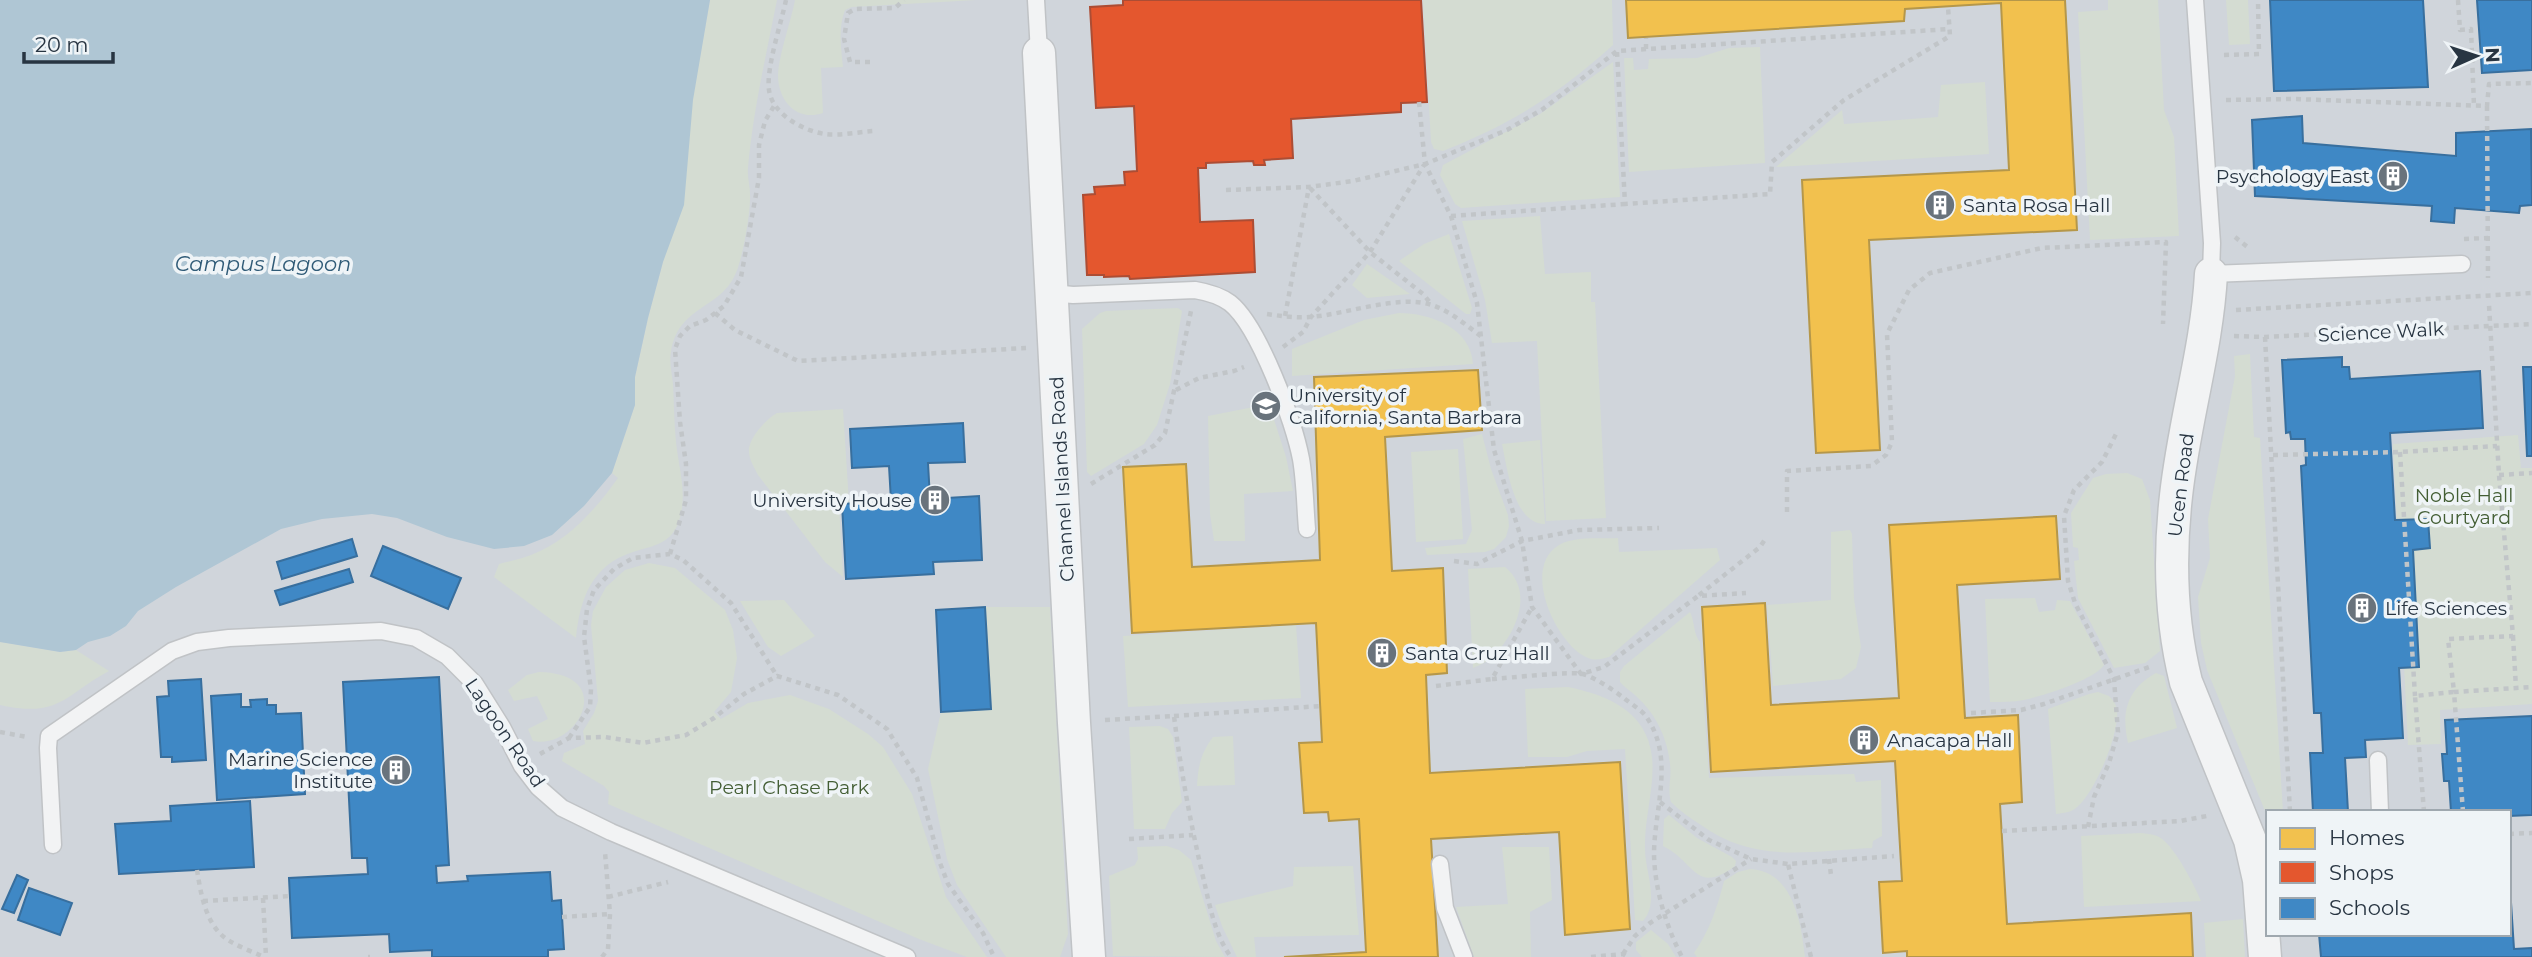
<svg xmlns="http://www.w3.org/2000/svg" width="2532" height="957" font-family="Montserrat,sans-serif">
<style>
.built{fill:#d0d5db;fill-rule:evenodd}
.green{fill:#d4dcd2}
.water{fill:#afc6d4}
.homes{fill:#f2c14e;stroke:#b5974a;stroke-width:2}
.shops{fill:#e4572e;stroke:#ac4d34;stroke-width:2}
.schools{fill:#3f88c5;stroke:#386f9e;stroke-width:2}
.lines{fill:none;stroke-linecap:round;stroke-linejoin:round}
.lane-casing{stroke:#c0c3c6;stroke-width:19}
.street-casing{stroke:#c0c3c6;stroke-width:35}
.path{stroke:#c1c5c8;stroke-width:4.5;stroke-dasharray:5 5;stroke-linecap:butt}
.lane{stroke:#f2f3f4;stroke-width:16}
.street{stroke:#f2f3f4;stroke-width:32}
.labels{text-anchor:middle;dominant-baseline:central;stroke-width:7;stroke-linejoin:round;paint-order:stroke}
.poi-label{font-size:19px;fill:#283542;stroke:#eff4f7;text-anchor:start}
.street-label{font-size:19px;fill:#283542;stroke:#eff4f7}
.park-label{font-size:19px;fill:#435e34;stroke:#eff4f7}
.water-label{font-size:21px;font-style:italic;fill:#305b77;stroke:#eff4f7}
</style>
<rect width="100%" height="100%" fill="#e2e5e8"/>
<path class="built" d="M0 0H2532V957H0ZM2268 812H2509V934H2268Z"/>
<path class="green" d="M710 0H777C766 56 753 111 748 168 747 178 751 189 750 199 750 216 742 263 734 277 718 309 678 307 671 352 669 362 672 374 673 384 674 403 674 423 676 442 679 471 689 498 677 526 668 545 651 546 633 552 592 565 580 598 576 638L494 577 499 564C510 561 521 559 531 555 568 541 596 509 618 478L612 473 635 405V377L648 318 663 262Z
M795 0H977L852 7 845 10C838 28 841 48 843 67L821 68 823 113C797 122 778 101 778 75 779 54 791 21 795 0Z
M1423 0H1612L1613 45C1557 95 1513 123 1443 151L1434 149 1431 142Z
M2108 0H2158L2164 110 2174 137 2179 236 2090 240 2078 12 2108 10Z
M2226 0H2248L2250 44 2229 45Z
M1760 47 1765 163 1629 172 1624 58H1633L1634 70 1648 69 1649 59 1697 58 1729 48Z
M1613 62 1620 197 1461 208 1455 204 1440 175 1443 165 1540 114Z
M1985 82 1989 154 1776 167 1842 110 1844 124 1938 117 1941 85Z
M1540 216 1545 274 1591 272V302H1595L1606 518 1546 521 1537 341 1492 343 1485 300 1462 221Z
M1449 234 1472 308 1470 314H1466L1399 261 1424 244Z
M1367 264 1410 294 1367 298 1352 285Z
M1178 308 1182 311 1170 384 1157 425 1144 444 1091 476 1087 472 1082 329 1100 313 1106 311Z
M1399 313C1430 313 1471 328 1473 364L1292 376V349L1364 320Z
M2250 354 2254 437 2260 438 2283 812H2268V818L2207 670 2201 643 2198 597 2210 558 2208 519 2235 376 2234 356Z
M1269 404 1286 457 1293 491 1244 494 1245 541H1214L1210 514 1208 416Z
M843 409 849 503 839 504 843 577 825 562 758 475C754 467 748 458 749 448 751 436 766 419 777 413Z
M1482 434 1491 469 1508 515 1509 526 1506 537 1494 549 1485 552 1427 555 1425 548 1466 544 1472 530 1463 439Z
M2518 435 2521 468H2532V704L2440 710 2441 744 2408 745 2393 444Z
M1540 440 1545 524C1514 525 1507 467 1502 444Z
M1458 449 1463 539 1416 542 1411 452Z
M2127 473 2142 479 2150 500 2160 651 2145 663 2114 668 2078 598 2074 561 2079 560 2078 548 2073 547 2071 513 2093 478 2106 474Z
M1850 530 1852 534 1854 599 1861 647 1856 668 1841 679 1773 686 1767 605 1831 600V532Z
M1618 538 1619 552 1717 548 1720 560 1609 657C1601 659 1596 661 1588 658 1557 646 1520 568 1559 545 1574 536 1601 539 1618 538Z
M649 563 675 568 725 610 733 630 737 658 731 692 714 712 721 719 748 703 790 695 829 709 868 734 883 747 912 794 946 897 987 957H967L919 939 608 804 609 792 604 786 562 761 564 753 585 744 583 731 594 713 598 701 591 625 593 611 606 587 625 570Z
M1505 567C1535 591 1516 635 1492 657 1487 662 1480 665 1473 668L1468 569Z
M2035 598 2039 612 2055 610 2057 600 2070 601 2104 665C2094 680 2042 696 2024 700 2013 702 2001 702 1990 702L1985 599Z
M784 600 815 636 781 656 768 647 740 601Z
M985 607H1050L1068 934 1060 957H1006L957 885 947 859 928 769 941 712 991 709Z
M1690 612C1695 622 1693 634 1700 642L1709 778 1854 774 1856 782 1881 780 1882 836 1873 841 1872 848C1808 851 1756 864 1701 825 1690 818 1680 811 1671 802 1667 789 1672 777 1670 764 1668 741 1657 716 1640 700 1634 693 1626 689 1620 682V672L1624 666Z
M1296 625 1301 698 1128 707 1123 636Z
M0 642 60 652 76 650 109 671C63 696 60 718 0 705Z
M539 672C619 674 577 750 533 741L528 729 548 719 537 696 514 701 508 690 527 675Z
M2156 673 2164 676 2177 728 2128 743C2121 712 2127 689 2156 673Z
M1568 687C1607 695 1647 711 1652 757 1655 787 1644 818 1645 849 1645 872 1660 901 1643 921L1635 920 1625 749 1587 751 1567 757H1528L1525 689Z
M2098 692 2109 696C2113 700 2116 704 2117 710 2120 733 2093 799 2073 810 2068 813 2061 813 2056 814L2048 709 2089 694Z
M1160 726 1168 729 1173 737 1182 802 1172 813 1165 829H1134L1129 727Z
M1233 736 1235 785 1197 786C1198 766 1201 753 1213 737Z
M1669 815 1697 838 1732 857 1736 861 1735 866C1695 896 1695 861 1663 846L1664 819Z
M2141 833C2148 834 2156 834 2162 839 2175 848 2195 886 2201 901L2084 907 2081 836Z
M1167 846 1179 850 1191 860 1216 941 1225 957 1113 956 1109 876 1135 865 1138 859 1137 847Z
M1502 847H1549L1552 900 1530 912 1531 957H1474L1456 907 1508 904Z
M1353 866 1359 935 1254 937 1256 957H1237L1222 926 1215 905 1293 886 1294 867Z
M1750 869C1793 871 1801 922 1805 957H1697L1694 953C1710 930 1717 908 1724 881L1738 872Z
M2243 919 2245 957H2206L2204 923Z
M1651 930 1668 944 1676 957H1642L1636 950V942Z"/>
<path class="water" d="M0 0H710L693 100 684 205 663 262 648 318 635 377V405L612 473 584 506 552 535 524 546 494 549 447 537 397 518 372 514 322 519 281 529 176 587 138 611 126 626 110 636 88 642 76 650 60 652 0 642Z"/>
<path class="homes" d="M1626 0H2065L2077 230 1869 240 1880 450 1816 453 1802 180 2009 170 2001 3 1905 9 1904 21 1628 38Z
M1478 370 1482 430 1385 437 1392 571 1443 568 1447 673 1426 675 1430 773 1620 762 1630 929 1565 935 1559 832 1431 839 1438 957H1284L1366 952 1359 819 1329 821 1328 812 1304 813 1299 743 1322 742 1316 623 1132 633 1123 467 1186 464 1192 567 1320 560 1314 377Z
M2056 516 2060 579 1957 585 1965 718 2018 715 2022 802 2000 804 2007 924 2191 913 2193 957H1907V951L1883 953 1879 882 1902 881 1895 761 1711 772 1702 607 1765 603 1771 705 1899 698 1889 525Z"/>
<path class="shops" d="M1123 0H1421L1427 102 1401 103V112L1291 119 1293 158 1264 160 1265 165H1254L1253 161 1206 163V168H1198L1200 222 1253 220 1255 272 1130 279 1129 276 1104 277V275H1087L1083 195 1095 194 1094 187 1125 185 1124 172 1137 171 1134 106 1096 108 1090 7 1123 5Z"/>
<path class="schools" d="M2270 0H2423L2428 87 2274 91Z
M2477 0H2532V70L2482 73Z
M2302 116 2303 143 2456 156V133L2531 129 2532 205 2520 206 2519 213 2455 208 2454 223 2431 221 2432 206 2255 196 2252 120Z
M2342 357V367H2349L2350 379 2480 371 2483 428 2390 433 2395 520 2428 519 2430 548 2413 550 2419 667 2399 668 2403 738 2365 740 2366 757 2345 758 2348 812H2313L2310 753H2323L2321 713H2314L2301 466 2306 465 2305 439H2291L2290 432 2286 433 2282 360Z
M2523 367H2532V456H2527Z
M963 423 965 462 928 463 930 499 979 496 982 560 933 562 934 574 846 579 842 504 891 501 889 466 852 468 850 429Z
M352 539 357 556 282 579 277 562Z
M383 546 461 578 448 609 371 576Z
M349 569 353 582 280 605 275 591Z
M985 607 991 709 941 712 936 610Z
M439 677 449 865 436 866 437 883 468 881 467 876 550 872 552 901 561 900 564 949 548 950V957H432V950L390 952 389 934 292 938 289 878 368 874 367 858H352L343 682Z
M201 679 206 760 172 762V757H161L157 697 169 696 168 681Z
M241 694V707H251L250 700 267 699V705H276V714L301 713 305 794 217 800 211 696Z
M2532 716V815L2509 816V812H2451L2449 781H2444L2442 754H2447L2445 720Z
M250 801 254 867 119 874 115 824 171 821 170 806Z
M17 875 28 880 14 913 2 909Z
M2510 887 2514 949 2532 948V957H2321L2319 934H2509Z
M29 888 72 903 60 935 18 920Z"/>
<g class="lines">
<g class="lane-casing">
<path id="lane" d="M1036 0 1039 53
M2195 0 2212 243 2211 274 2462 264
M1052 293 1073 295 1195 290C1207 292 1219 295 1230 303 1259 326 1294 422 1301 459 1305 482 1305 506 1307 529
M2378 760 2380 812
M53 845 48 748 49 736 172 651 197 642 229 638 381 631 416 638 447 656 475 684 502 727 522 766 538 787 562 808 611 832 907 957
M1440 864 1445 908 1464 957"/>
</g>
<g class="street-casing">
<path id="street" d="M1039 53 1074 723 1089 957
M2211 274C2207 349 2184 421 2176 496 2169 558 2171 622 2186 682L2250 840 2259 880 2265 957"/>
</g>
<path class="path" d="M786 0C781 24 766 68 769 90 772 114 803 131 825 134 840 136 858 132 874 131
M2458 0 2460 30 2471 29 2474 106
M1646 49V38
M1617 52 1625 204 1770 194 1772 162 1844 100 1950 36 1948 7
M2224 55 2259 54 2258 0
M870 62H850L844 39 848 13 855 9 895 8 904 0
M2226 100 2294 99 2487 106 2489 84 2532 83
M1419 102 1425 164 1451 216 1477 303 1494 450 1522 541 1532 607 1581 674 1604 667 1698 596 1746 593
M2487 106 2488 278
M1310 188 1370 252 1423 294 1432 305
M1226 190 1309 187 1353 181 1425 164 1507 130 1543 109 1617 51 1949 29
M1451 216 1625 204
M2235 237 2250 249
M2464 239 2488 238
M2236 310 2532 293
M715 313 735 330 798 361 1026 348
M1267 314C1281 316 1295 318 1309 317 1345 315 1397 294 1432 305 1450 311 1466 325 1482 337
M1285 316 1309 187
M2234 336 2265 337 2532 324
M2265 337 2290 812
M1283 347 1303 332 1311 317 1370 252 1424 165
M1176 390 1199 378 1234 371 1244 367
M2400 452 2415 696
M2273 455 2400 452 2497 446
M2499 475 2532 473
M1091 484 1155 445 1165 433 1191 311
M1787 512V471L1871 466 1886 455 1892 442 1887 334 1909 290 1930 273 2042 248 2166 242 2163 324
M670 554 686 500V464L680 422 675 349 680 336 690 326 706 320 724 306 741 277 759 178V145L765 121 774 106
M1454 561 1477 564 1522 541 1579 530 1659 528
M1699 595 1760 547 1766 538
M2513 636 2516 688
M1492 679C1510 678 1570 671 1583 674 1596 678 1613 690 1624 698 1631 704 1640 709 1645 715 1676 757 1654 808 1654 855 1655 890 1666 926 1682 957
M1436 686 1492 679 1532 607
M1971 713 2021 710 2044 704 2152 666
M1174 716 1321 706
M1105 720 1174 716C1181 772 1191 826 1204 881 1210 907 1215 935 1231 957
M0 732 27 737
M569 738 590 707 591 689 584 637 587 609 594 590 614 569 633 558 670 554 683 560 731 603 777 676
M540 754 569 738 605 737 643 743 686 735 714 718 744 694 777 676 838 695 887 729 917 778 940 863 948 884 983 933 994 957
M1660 802 1709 840 1751 859 1788 864
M2424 812 2415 696 2454 692 2448 639 2513 636 2499 475 2489 305
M2463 812 2454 692 2532 687
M2088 827 2094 797 2109 763 2118 732 2114 679 2075 603 2068 581 2064 516 2074 490 2102 462 2118 430
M2002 831 2180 821 2207 816
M2509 834 2532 833
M1129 839 1193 835
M1829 859 1831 875
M197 870C201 895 206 926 228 940 239 947 253 952 264 957
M608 897 668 882
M263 898 266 957
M203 901 290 896
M562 917 610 914
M1623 954 1635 936 1650 923 1751 859
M368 957H370
M602 957 608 949 610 914 605 852
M1591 957 1623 954 1628 957
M1811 957 1788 864 1894 856"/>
<use href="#lane" class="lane"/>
<use href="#street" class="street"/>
</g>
<defs>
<g id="building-disc" transform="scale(1.575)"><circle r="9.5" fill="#69737c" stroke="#eff4f7"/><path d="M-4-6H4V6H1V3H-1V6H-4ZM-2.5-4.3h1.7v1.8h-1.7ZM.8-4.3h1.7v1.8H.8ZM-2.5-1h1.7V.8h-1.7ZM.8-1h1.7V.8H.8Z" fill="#fff"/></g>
<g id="university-disc" transform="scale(1.575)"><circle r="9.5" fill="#69737c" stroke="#eff4f7"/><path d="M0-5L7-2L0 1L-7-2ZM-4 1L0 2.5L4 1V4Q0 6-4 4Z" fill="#fff"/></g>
</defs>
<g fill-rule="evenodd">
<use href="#building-disc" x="2393" y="176"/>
<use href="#building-disc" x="1940" y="205"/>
<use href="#university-disc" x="1266" y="406"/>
<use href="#building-disc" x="935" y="500"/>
<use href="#building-disc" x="2362" y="608"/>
<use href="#building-disc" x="1382" y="653"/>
<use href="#building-disc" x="1864" y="740"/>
<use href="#building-disc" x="396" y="770"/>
</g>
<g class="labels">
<g class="poi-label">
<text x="2370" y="176" text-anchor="end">Psychology East</text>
<text x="1963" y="205">Santa Rosa Hall</text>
<text x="1289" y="395">University of<tspan x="1289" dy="22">California, Santa Barbara</tspan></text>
<text x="912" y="500" text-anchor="end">University House</text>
<text x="2385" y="608">Life Sciences</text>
<text x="1405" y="653">Santa Cruz Hall</text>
<text x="1887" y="740">Anacapa Hall</text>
<text x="373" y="759" text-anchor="end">Marine Science<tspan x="373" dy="22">Institute</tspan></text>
</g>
<g class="street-label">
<text transform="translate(2381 332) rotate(-3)">Science Walk</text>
<text transform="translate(1062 479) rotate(-93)">Channel Islands Road</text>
<text transform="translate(2181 485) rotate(-83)">Ucen Road</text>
<text transform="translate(505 733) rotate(56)">Lagoon Road</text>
</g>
<g class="park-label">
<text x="2464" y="495">Noble Hall<tspan x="2464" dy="22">Courtyard</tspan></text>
<text x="789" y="787">Pearl Chase Park</text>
</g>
<g class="water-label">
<text x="263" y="263">Campus Lagoon</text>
</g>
</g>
<rect x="2266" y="810" width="245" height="126" fill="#eff4f7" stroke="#9fa8af" stroke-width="2"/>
<rect x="2280" y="828" width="35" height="21" fill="#f2c14e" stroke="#9fa8af" stroke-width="2"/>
<text x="2329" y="845" font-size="21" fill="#283542">Homes</text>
<rect x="2280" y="862" width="35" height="21" fill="#e4572e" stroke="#9fa8af" stroke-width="2"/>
<text x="2329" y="880" font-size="21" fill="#283542">Shops</text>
<rect x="2280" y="898" width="35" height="21" fill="#3f88c5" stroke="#9fa8af" stroke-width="2"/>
<text x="2329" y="915" font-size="21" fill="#283542">Schools</text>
<g transform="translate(2476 56) rotate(87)" stroke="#eff4f7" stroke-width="5" paint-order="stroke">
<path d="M0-5L12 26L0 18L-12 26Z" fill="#283542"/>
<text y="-10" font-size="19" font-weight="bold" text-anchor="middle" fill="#283542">N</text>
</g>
<path d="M24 52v10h89v-10" fill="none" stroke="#283542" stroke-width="3.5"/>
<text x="35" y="52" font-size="21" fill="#283542" stroke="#eff4f7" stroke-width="5" paint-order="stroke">20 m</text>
</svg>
